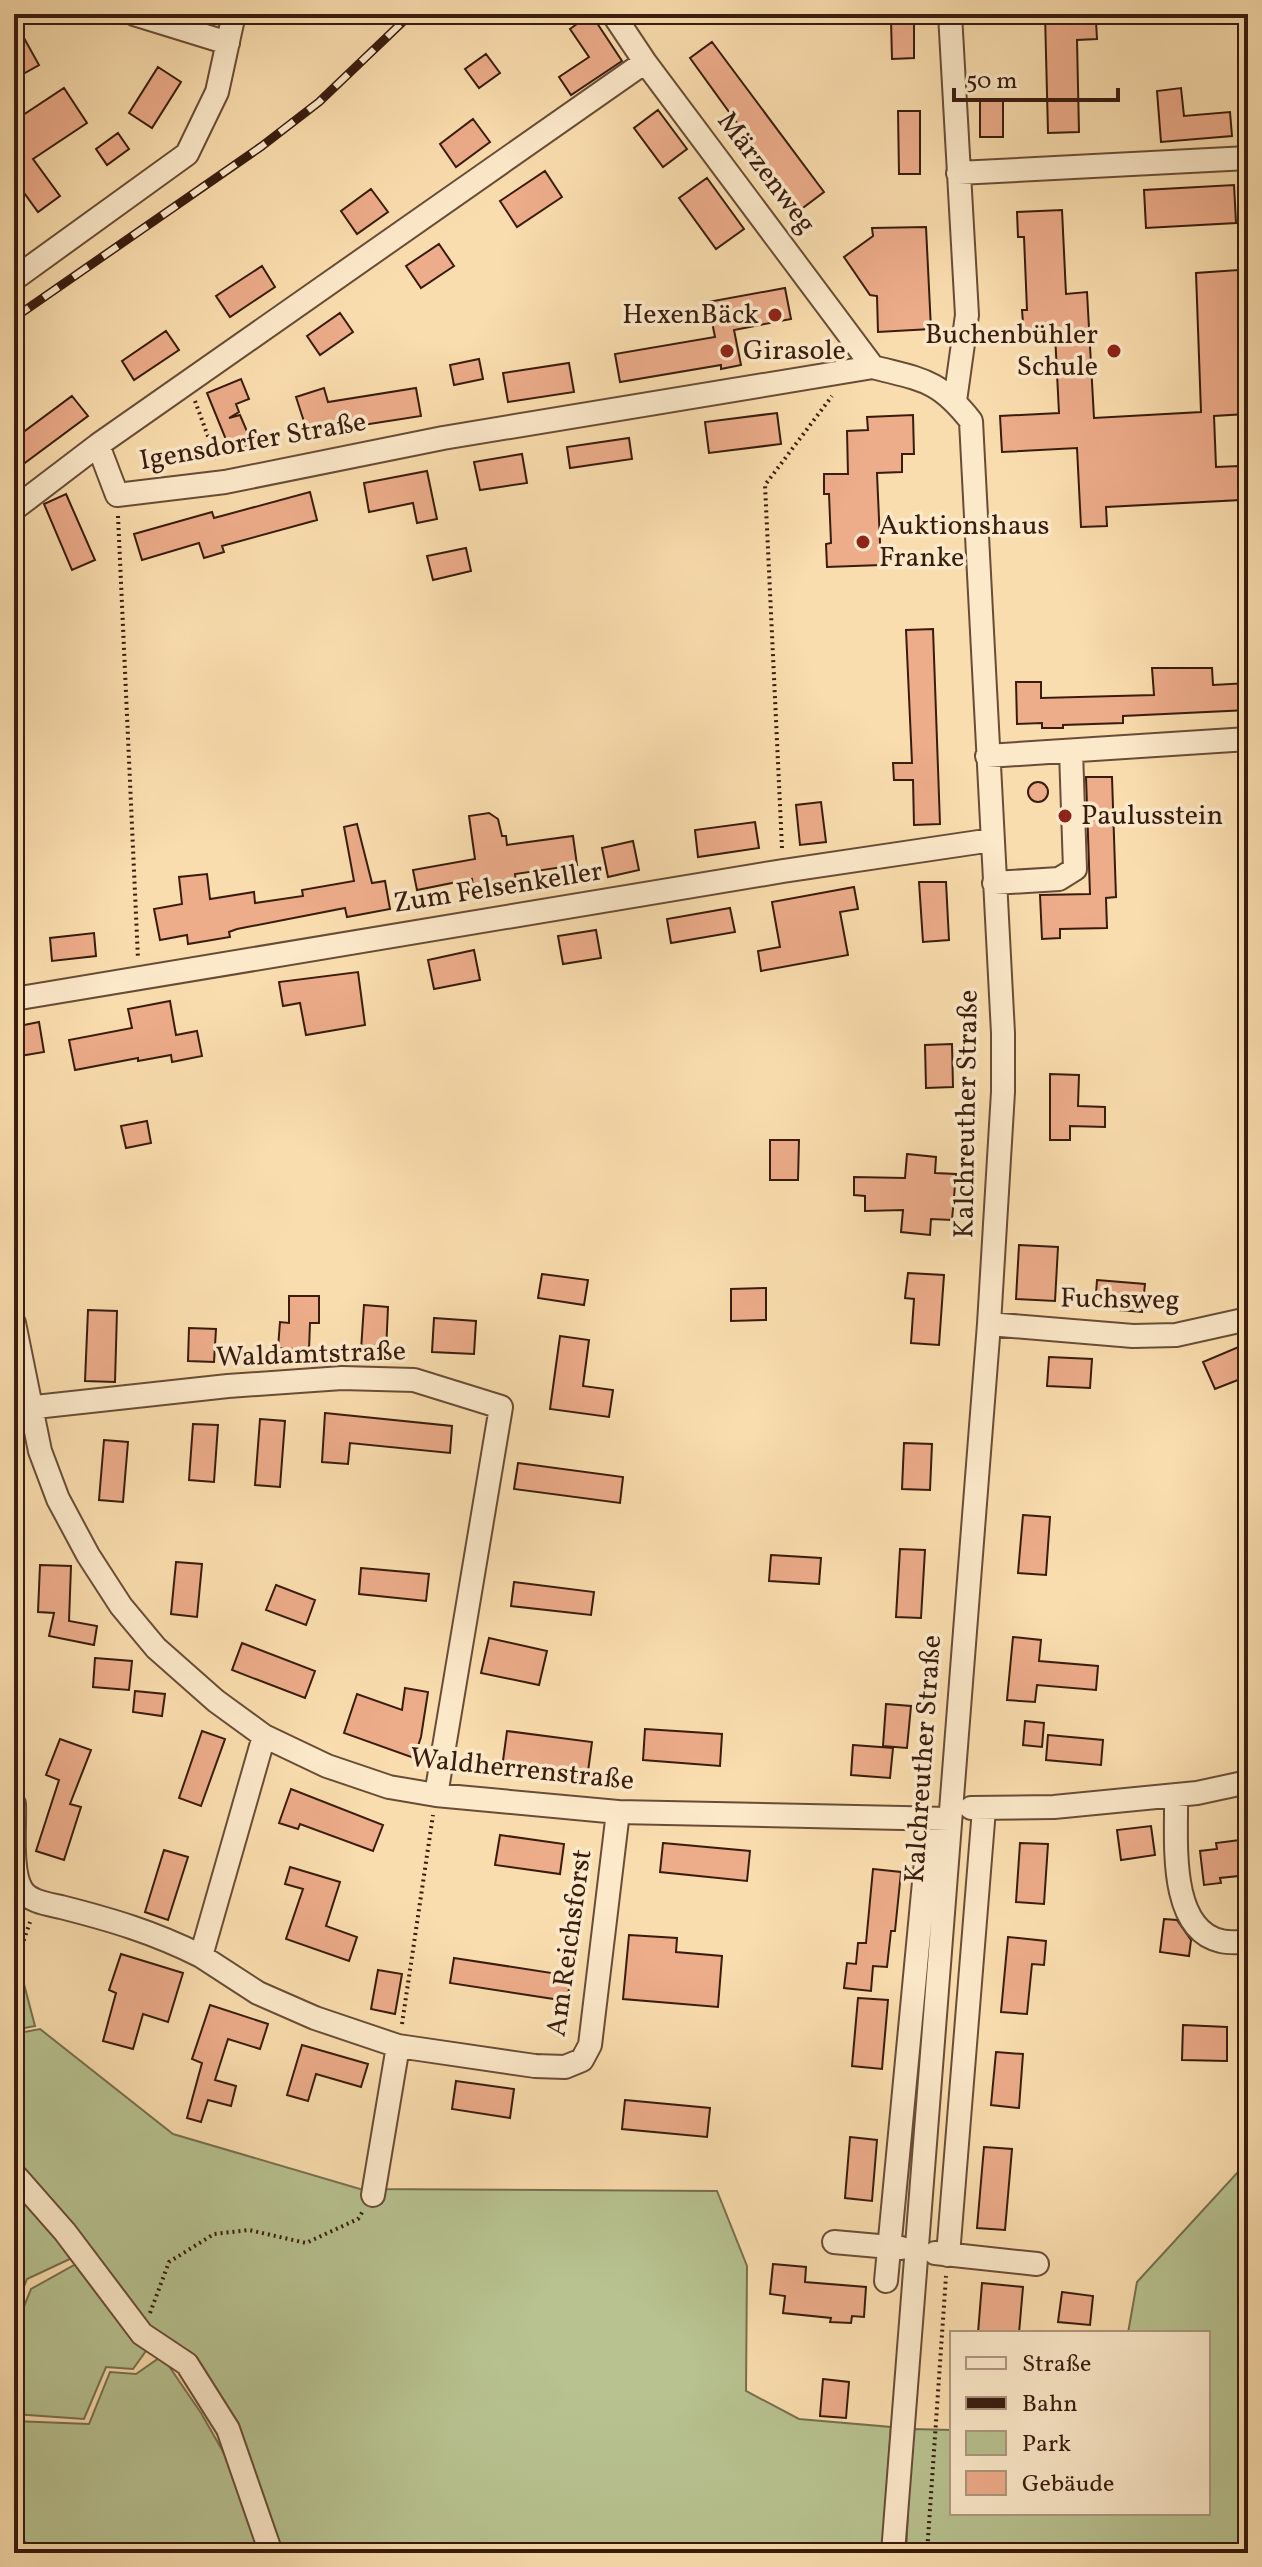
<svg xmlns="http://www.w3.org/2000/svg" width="1262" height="2567" font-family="Vollkorn,serif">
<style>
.green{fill:#b7c290;stroke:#786f50;stroke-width:2}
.building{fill:#edac8a;stroke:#391c0f;stroke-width:2}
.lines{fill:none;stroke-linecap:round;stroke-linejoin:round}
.minor-casing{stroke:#694c37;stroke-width:26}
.path{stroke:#391c0f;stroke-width:4;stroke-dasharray:2 4;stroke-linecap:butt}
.minor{stroke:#fce9ca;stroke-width:22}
.rail-casing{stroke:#391c0f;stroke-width:9}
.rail{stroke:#fce9ca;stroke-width:6;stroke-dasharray:18;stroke-linecap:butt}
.poi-dot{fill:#8f2418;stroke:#fce9ca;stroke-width:3}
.labels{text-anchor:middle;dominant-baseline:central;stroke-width:7;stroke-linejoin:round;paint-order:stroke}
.street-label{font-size:28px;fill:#391c0f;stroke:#fce9ca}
.poi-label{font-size:28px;fill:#391c0f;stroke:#fce9ca;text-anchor:start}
</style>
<rect width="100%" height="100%" fill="#faddae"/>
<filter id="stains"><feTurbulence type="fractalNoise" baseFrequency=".0025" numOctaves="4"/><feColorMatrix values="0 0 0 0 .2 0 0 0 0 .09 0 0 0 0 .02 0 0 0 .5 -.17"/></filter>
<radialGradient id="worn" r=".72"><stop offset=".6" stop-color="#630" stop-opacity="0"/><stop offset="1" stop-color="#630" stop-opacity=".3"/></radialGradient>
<path class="green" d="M14 1946 35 2026 14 2030Z
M40 2029 173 2134 360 2189 717 2191 747 2266 746 2391 799 2419 891 2427 882 2553H281L234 2431 154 2337 14 2165V2034Z
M1248 2161V2553H906L912 2429 952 2430V2513H1208V2333H1128L1137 2282Z
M14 2179 74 2257 27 2279 14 2312Z
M76 2264 148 2348 133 2369 106 2367 84 2419 14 2414V2331L31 2289Z
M162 2356 201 2413 237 2476 260 2553H39L14 2533V2421L89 2424 110 2372 136 2374Z"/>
<path class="building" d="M591 14 622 61 571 95 559 77 589 57 570 29Z
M1045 14H1076V21H1096L1097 39 1077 40 1079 132 1048 133Z
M914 19V58L892 59 891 20Z
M14 20 39 65 14 79Z
M712 42 824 192 800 210 690 58Z
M486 54 500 73 479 88 465 69Z
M158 67 181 82 152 128 129 113Z
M64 88 87 123 33 159 60 196 38 212 14 179V121Z
M1181 88 1184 116 1230 112 1232 136 1161 142 1157 91Z
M980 100H1003V137H980Z
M658 110 687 149 663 167 634 128Z
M898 111H920V174H899Z
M473 119 490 142 456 167 440 144Z
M118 133 129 149 107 165 96 149Z
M545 171 562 197 517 227 500 201Z
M707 178 744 229 716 249 679 198Z
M1234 185 1236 223 1146 228 1144 190Z
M371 189 388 212 357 234 341 211Z
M1062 210 1066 294 1087 292 1094 418 1201 412 1196 273 1238 270 1246 414 1214 416 1216 467 1239 466 1241 500 1106 507 1107 526 1081 527 1077 448 1002 452 1000 416 1059 413 1055 334 1024 336 1022 310H1027L1024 237H1018L1017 212Z
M926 227 931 329 878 332 877 296 870 295 844 257 873 236 872 228Z
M439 244 454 266 421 288 406 266Z
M262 266 275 287 230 317 216 296Z
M785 288 791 319 734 330 741 365 721 369V365L620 382 615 354 715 337 708 302Z
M340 313 353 332 320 355 307 336Z
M166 331 179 350 134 380 122 361Z
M479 359 483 379 454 385 450 365Z
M569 363 574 392 508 402 503 373Z
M241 379 249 399 236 404 239 412 229 418 240 415 252 443 231 452 207 393Z
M324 388 328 402 416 388 421 416 350 427 310 440 296 397Z
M72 396 88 416 14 471V439Z
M777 413 781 444 709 453 705 422Z
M913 415 914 454H902V472L877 473 881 565 827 567 826 544 831 543 829 494H824V474H848L847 431 868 430 867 417Z
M629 438 632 459 570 468 567 447Z
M522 454 527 483 480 490 474 462Z
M427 471 437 519 417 523 413 503 369 512 364 483Z
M310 492 317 520 222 546 224 552 204 558 199 543 142 560 134 534 212 512 214 518Z
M66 494 95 560 72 570 44 504Z
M466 548 471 571 433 580 427 556Z
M933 629 940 824 914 825 913 780H894L893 763H912L906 630Z
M1152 668H1212L1213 685 1248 683V710L1123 716V723L1063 725V728H1042V723L1017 724 1016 682H1041V698L1154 695Z
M1086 777H1112L1116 897 1106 898 1107 928 1060 929V938L1042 939 1040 895 1090 894Z
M1028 792a10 10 0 1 1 20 0a10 10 0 1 1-20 0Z
M821 802 826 842 800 845 796 805Z
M489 813 498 819 502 836H506L507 845 573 836 577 865 515 874 517 888 474 894 472 879 417 890 413 870 475 859 469 816Z
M755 822 759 848 698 857 695 830Z
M357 824 372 883 385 881 390 909 347 917 345 908 237 929 229 932 230 937 188 944 187 935 160 940 154 909 182 904 179 877 207 874 210 899 254 892 255 903 303 896 302 890 354 881 344 827Z
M633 841 639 870 608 877 602 848Z
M919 882H946L949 940 923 942Z
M854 887 858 909 840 912 848 955 761 971 758 951 780 947 772 902Z
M730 908 735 932 671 943 667 919Z
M596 930 601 958 563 964 558 936Z
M94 933 96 956 52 961 50 938Z
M474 950 480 980 434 989 428 960Z
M358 972 365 1025 306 1035 300 1003 283 1006 279 982Z
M170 1001 176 1035 197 1031 202 1056 172 1062 171 1055 138 1061V1058L75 1070 69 1040 132 1028 128 1009Z
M39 1022 44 1052 14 1057V1027Z
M952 1044 953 1087 926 1088 925 1045Z
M1050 1074 1079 1075 1078 1106 1105 1107V1127L1070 1126V1140H1050Z
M147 1121 151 1143 126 1148 121 1126Z
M770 1140H799L798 1180H770Z
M907 1154 936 1157 935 1173 956 1174 952 1220 931 1219 930 1235 901 1232 903 1210 865 1211V1196L854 1195V1177L905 1178Z
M1019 1245 1058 1247 1055 1301 1016 1299Z
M908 1273 944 1275 939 1345 911 1343 914 1299 905 1298Z
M542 1274 588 1280 584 1305 538 1298Z
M1097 1280 1145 1284 1142 1312 1095 1308Z
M766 1288V1320L731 1321V1289Z
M289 1296H319V1323H310L309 1350 278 1348 280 1322 289 1323Z
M364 1305 388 1307 386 1352 361 1350Z
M88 1310 117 1311 115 1382 85 1381Z
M434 1318 476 1321 474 1354 432 1352Z
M189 1328 216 1329 214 1362 188 1361Z
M560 1336 589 1340 583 1386 613 1390 609 1417 550 1409Z
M1248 1343V1376L1215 1389 1203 1362Z
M1049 1357 1092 1359 1090 1388 1047 1386Z
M325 1413 452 1426 450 1453 350 1443 348 1464 322 1462Z
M260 1419 285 1421 280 1487 255 1485Z
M193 1424 218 1425 214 1482 189 1480Z
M104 1440 128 1442 123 1502 99 1500Z
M904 1443 932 1444 930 1490 902 1489Z
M518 1463 623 1477 620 1503 514 1489Z
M1023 1515 1050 1517 1046 1575 1018 1573Z
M900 1549 925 1550 921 1618 896 1617Z
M771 1555 821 1558 819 1584 769 1581Z
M176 1562 202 1564 197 1617 171 1614Z
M40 1565 71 1566 69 1621 97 1626 94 1645 49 1636 54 1613 38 1612Z
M361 1568 429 1574 426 1601 359 1594Z
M514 1582 594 1592 591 1615 511 1606Z
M276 1585 315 1600 306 1625 266 1610Z
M1013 1637 1041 1640 1039 1661 1098 1666 1096 1690 1037 1685 1035 1702 1007 1700Z
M489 1638 547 1651 539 1685 481 1673Z
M242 1643 315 1671 305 1698 232 1670Z
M95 1658 132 1661 129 1690 93 1687Z
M405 1688 428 1692 421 1737 414 1758 344 1733 357 1694 402 1710Z
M135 1691 165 1694 162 1716 133 1712Z
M886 1704 911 1706 907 1748 883 1746Z
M1025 1721 1044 1723 1042 1747 1023 1745Z
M645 1729 722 1734 720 1766 643 1760Z
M202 1731 225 1739 201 1806 179 1798Z
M507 1731 592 1742 587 1779 502 1768Z
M1048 1735 1103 1740 1101 1765 1046 1760Z
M60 1739 91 1750 70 1804 81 1807 64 1860 36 1851 59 1780 46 1775Z
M853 1745 893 1748 890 1778 851 1775Z
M291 1789 383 1825 373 1851 300 1824 298 1829 279 1823Z
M1151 1826 1155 1855 1121 1860 1117 1830Z
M500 1835 564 1844 560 1874 495 1865Z
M1248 1839V1875L1220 1878 1221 1883 1204 1885 1200 1851 1217 1849 1216 1843Z
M663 1843 750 1851 747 1881 660 1872Z
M1020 1843 1048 1844 1044 1904 1016 1902Z
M164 1850 188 1857 168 1920 145 1912Z
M290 1867 340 1882 326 1926 357 1937 349 1961 286 1939 303 1889 285 1884Z
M873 1869 901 1872 895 1931H891L887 1967 873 1966 871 1991 844 1988 847 1963 856 1964 858 1943H866Z
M1164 1919 1177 1920 1191 1940 1189 1956 1160 1952Z
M629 1935 677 1938 676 1952 722 1956 718 2007 623 1999Z
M1008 1937 1046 1941 1044 1965 1032 1964 1027 2014 1001 2012Z
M121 1954 183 1973 168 2022 143 2014 133 2049 103 2041 116 1993 109 1990Z
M454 1958 571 1976 567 2001 450 1983Z
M378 1970 402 1974 395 2014 371 2009Z
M858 1998 888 2000 882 2069 852 2066Z
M210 2005 268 2024 260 2049 228 2039 215 2080 236 2086 231 2106 208 2100 201 2122 187 2118 202 2063 192 2059Z
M1183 2025 1227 2027V2061L1182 2060Z
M302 2045 368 2064 361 2087 316 2074 308 2101 287 2095Z
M996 2052 1023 2054 1019 2108 991 2105Z
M456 2081 514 2089 510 2118 452 2109Z
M625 2100 710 2108 707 2137 622 2129Z
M850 2137 877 2140 872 2201 845 2198Z
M984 2147 1012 2149 1005 2230 977 2228Z
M773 2264 806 2267 805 2282 866 2287 864 2317 852 2316 851 2323 830 2322 831 2318 783 2313 785 2296 770 2294Z
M982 2283 1023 2287 1019 2333H978Z
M1062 2292 1093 2296 1090 2325 1058 2322Z
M823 2379 849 2382 846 2418 820 2416Z"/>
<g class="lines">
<g class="minor-casing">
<path id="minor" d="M134 14 228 43
M613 14 645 62 873 367
M950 14 967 315 955 401
M645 62 98 445 117 495 225 482 443 438 873 367C922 380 938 379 971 421L1003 1033V1092L989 1324 893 2553
M958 173 1248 158
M14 279 187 154 217 92 234 14
M14 509 98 445
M987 756 1248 739
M994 883 1059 879 1075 869 1071 751
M14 999 783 871 992 840
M14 1323 40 1451 58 1499 88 1555 121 1606 156 1648 216 1701 264 1736 327 1766 389 1787 436 1795 618 1812 949 1819
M989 1324 1133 1336 1176 1335 1248 1319
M17 1409 228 1386 342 1378 414 1380 501 1407 436 1795
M264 1736 201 1956 258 1993 315 2018 398 2046 535 2066 565 2067 582 2060 590 2045 618 1812
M1176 1795C1177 1837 1167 1929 1221 1941 1229 1943 1239 1942 1247 1942
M14 1804C15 1826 10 1872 22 1890 30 1902 48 1904 61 1907 112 1920 153 1932 201 1956
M971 1808 1054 1807 1197 1793 1248 1782
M14 2174 65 2232 142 2334 187 2364 228 2429 271 2553
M373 2195 398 2046
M834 2242 901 2248
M935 2253 1037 2264
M948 2255 984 1809
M886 2281 930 1819"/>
</g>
<path class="path" d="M195 401 217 461
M118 516 138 959
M782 848 765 485 832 396
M14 1969 30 1922
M402 2024 433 1815
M150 2313 169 2262 214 2234 249 2230 306 2243 358 2219 363 2211
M927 2553 946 2276"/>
<use href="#minor" class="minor"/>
<g class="rail-casing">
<path id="rail" d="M14 318 262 146 319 102 411 14
M14 2551 17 2553"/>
</g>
<use href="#rail" class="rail"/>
</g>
<g class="poi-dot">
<circle cx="775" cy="315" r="8"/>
<circle cx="727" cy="351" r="8"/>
<circle cx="1114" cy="351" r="8"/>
<circle cx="863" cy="542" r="8"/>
<circle cx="1065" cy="816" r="8"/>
</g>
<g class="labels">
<g class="street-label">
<text transform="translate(766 173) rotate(53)">Märzenweg</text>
<text transform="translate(253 442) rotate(-10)">Igensdorfer Straße</text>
<text transform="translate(498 888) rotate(-9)">Zum Felsenkeller</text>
<text transform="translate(967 1114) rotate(-89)">Kalchreuther Straße</text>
<text transform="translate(1120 1300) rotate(1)">Fuchsweg</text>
<text transform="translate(311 1355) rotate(-2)">Waldamtstraße</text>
<text transform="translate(924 1759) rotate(-86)">Kalchreuther Straße</text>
<text transform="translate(522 1770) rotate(6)">Waldherrenstraße</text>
<text transform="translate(570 1943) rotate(-82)">Am Reichsforst</text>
</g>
<g class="poi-label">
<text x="759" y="315" text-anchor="end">HexenBäck</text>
<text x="1098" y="335" text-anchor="end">Buchenbühler<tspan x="1098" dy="32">Schule</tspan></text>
<text x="743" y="351">Girasole</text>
<text x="879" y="526">Auktionshaus<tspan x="879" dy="32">Franke</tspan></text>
<text x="1081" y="816">Paulusstein</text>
</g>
</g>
<rect width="1262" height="2567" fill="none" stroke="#faddae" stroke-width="48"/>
<rect x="16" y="16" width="1230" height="2535" fill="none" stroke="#391c0f" stroke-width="4"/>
<rect x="24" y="24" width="1214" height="2519" fill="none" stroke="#391c0f" stroke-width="2"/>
<rect x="950" y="2331" width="260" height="184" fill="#fce9ca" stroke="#ae977f" stroke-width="2"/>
<rect x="966" y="2357" width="40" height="12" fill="#fce9ca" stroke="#ae977f" stroke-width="2"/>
<text x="1022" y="2371" font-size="24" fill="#391c0f">Straße</text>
<rect x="966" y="2397" width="40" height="12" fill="#391c0f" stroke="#ae977f" stroke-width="2"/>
<text x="1022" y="2411" font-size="24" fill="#391c0f">Bahn</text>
<rect x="966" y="2431" width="40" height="24" fill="#b7c290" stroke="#ae977f" stroke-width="2"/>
<text x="1022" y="2451" font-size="24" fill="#391c0f">Park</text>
<rect x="966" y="2471" width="40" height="24" fill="#edac8a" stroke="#ae977f" stroke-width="2"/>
<text x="1022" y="2491" font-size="24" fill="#391c0f">Gebäude</text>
<path d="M954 88v12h164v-12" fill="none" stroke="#391c0f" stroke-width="4"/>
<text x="966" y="88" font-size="24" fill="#391c0f" stroke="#fce9ca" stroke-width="6" paint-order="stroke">50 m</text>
<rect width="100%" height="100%" filter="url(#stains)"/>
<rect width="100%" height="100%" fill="url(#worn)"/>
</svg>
